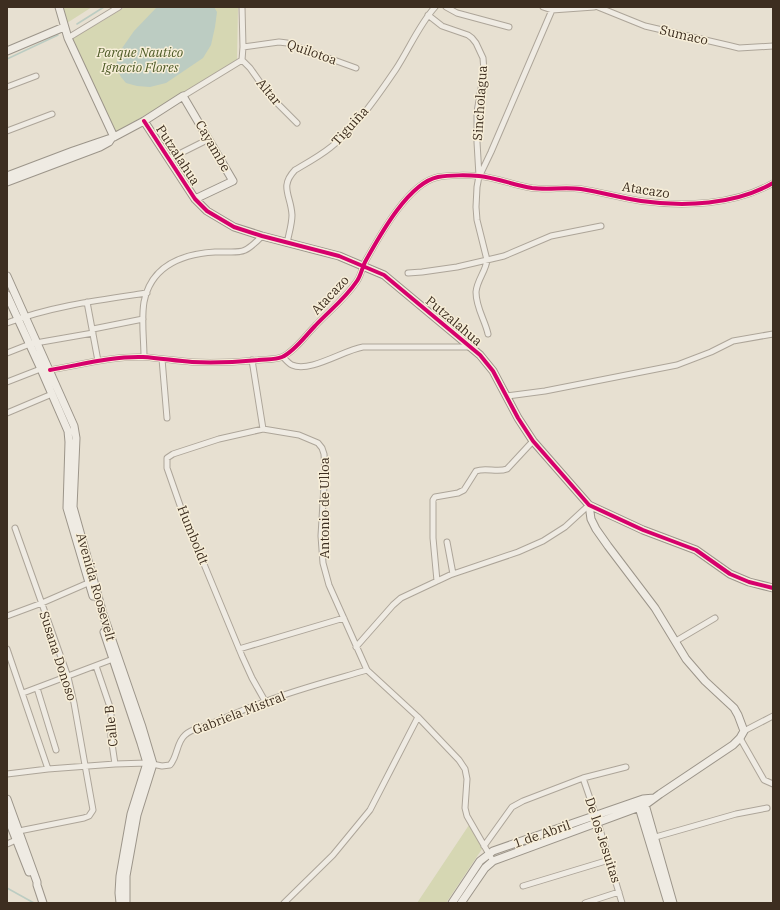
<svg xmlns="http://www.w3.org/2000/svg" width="780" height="910" font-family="'IBM Plex Serif',serif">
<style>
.green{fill:#d6d7b3}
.water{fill:#bcccc2}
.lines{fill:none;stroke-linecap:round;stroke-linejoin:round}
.stream{stroke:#bcccc2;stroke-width:1.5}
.street-casing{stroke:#ada599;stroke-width:7}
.secondary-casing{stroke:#9c958a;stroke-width:9}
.street{stroke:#efebe3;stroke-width:5}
.secondary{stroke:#efebe3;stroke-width:7}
.cycleway-casing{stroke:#f7eed8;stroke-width:6}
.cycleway{stroke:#d6006c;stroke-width:4}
.labels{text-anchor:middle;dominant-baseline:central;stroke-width:3;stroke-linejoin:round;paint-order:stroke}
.street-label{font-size:13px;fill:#3d2e20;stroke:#f7eed8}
.park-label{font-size:13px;font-style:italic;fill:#4d5a26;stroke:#f7eed8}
</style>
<rect width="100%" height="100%" fill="#e7e0d1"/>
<path class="green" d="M63 7H92L67 23Z
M125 7H238L237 61 115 133 90 76 68 37 101 22Z
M471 822 484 846 446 903H417Z"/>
<path class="water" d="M157 7H214L217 12 215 27 211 45 203 58 166 83 150 87 137 86 126 83 121 77 116 67 118 54 134 31Z"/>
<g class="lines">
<path class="stream" d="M77 24 104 7
M7 59 58 35
M7 888 34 903
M52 903H59"/>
<g class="street-casing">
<path id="street" d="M446 7 457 13 509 27
M543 7 552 10 594 7
M598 7 645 26 731 46 739 48 773 46
M428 15 442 26 468 35 472 38 476 43 483 58 484 71 477 112V142L479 176 477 187 476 207 477 220 487 260C486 271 477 280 476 292 476 308 485 320 488 334
M68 38 119 7
M243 47 279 42 287 43 356 68
M242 60 250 68 269 95 297 123
M242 60 243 47 242 7
M7 87 36 76
M183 96 242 60
M7 131 52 114
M169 159 209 139
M480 175 491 152 552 10
M287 243C289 233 292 224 292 215 291 195 279 187 295 170 307 163 320 156 331 147 355 129 379 94 396 69 409 49 419 25 435 7
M408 273 422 272 457 267 504 256 551 236 601 226
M87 302 98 361
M7 323C52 306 100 300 147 293
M93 329 143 319
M7 353 30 344 93 333
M144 357C144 339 141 320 144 302 151 266 182 254 215 252 241 251 242 257 262 236
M283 357C285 359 289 364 292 365 310 373 344 350 363 347H469
M162 359 167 418
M252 360 263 429 299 435 318 443 322 448 324 454 325 469 321 536 323 563 329 585 367 670 418 717 459 760 465 769 467 779 465 808 467 816 493 861
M50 370C80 365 112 356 143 357 160 358 176 361 192 362 214 363 237 362 258 360 266 359 275 360 282 357 294 352 306 335 315 326 329 311 345 299 357 281 361 275 362 268 365 262 379 237 408 183 438 177 449 175 468 175 479 176 497 178 514 185 532 188 548 190 565 187 581 189 601 192 621 198 641 201 684 207 735 205 773 183
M7 382 43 368
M507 396 545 391 677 365 711 352 733 341 773 334
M7 413 52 394
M263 429 219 439 173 454 167 458V468L182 511 242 656 252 678 265 701
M15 528 68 677 74 703 93 810 89 816 84 818 19 831
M447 542 453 574
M437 581 433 538V500L435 497 458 493 464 490 476 471C486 467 497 473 507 469L533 441
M7 616 42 603 88 583
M676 641 715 618
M356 647 393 605 401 598 450 575 518 552 543 541 565 527 589 505
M7 649 48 769
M239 649 344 618
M96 666 111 710V737L115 764
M37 688 56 750
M23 693 113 659
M744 731 773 716
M740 738 764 780 773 784
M7 774 48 769 115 764 147 763 162 766 170 765C178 756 176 743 185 735 192 728 202 728 210 724 228 717 246 708 264 702 298 689 333 680 367 670
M583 778 596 816 622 903
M652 838 736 814 767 808
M7 844 16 840
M484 846 512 807 523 801 583 778 626 767
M523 886 609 860
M284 903 333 855 370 810 418 717
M585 903 619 892"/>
</g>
<g class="secondary-casing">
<path id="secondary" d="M59 7 68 38 114 137
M7 51 64 27
M144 121 195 199 207 211 234 227 262 236 339 256 384 275 480 355 493 371 518 418 533 441 589 505 643 530 696 550 730 574 749 582 773 588
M7 176 73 151 114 137 144 121 183 96 233 181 195 199
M7 182 100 147 109 142 111 139
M7 276 74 426 76 438 73 507 103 614 142 727 153 764 137 815 126 876V903
M7 295 41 369 68 431 69 442 67 508 93 596
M104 632 141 743 147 763 131 814 120 876 119 893 120 903
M7 799 37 882V885L43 903
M644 801 673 903
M638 804 668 903
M7 816 29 872
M452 903 480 861 493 851 643 799 654 798
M461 903 485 868 493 861 645 805 660 794 733 745 740 738 744 731 738 715 734 708 705 681 686 659 655 608 608 546 596 529 591 519 589 505"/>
</g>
<use href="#street" class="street"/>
<use href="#secondary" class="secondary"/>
<g class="cycleway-casing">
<path id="cycleway" d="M144 121 195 199 207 211 234 227 262 236 339 256 384 275 480 355 493 371 518 418 533 441 589 505 643 530 696 550 730 574 749 582 773 588
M50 370C80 365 112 356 143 357 160 358 176 361 192 362 214 363 237 362 258 360 266 359 275 360 282 357 294 352 306 335 315 326 329 311 345 299 357 281 361 275 362 268 365 262 379 237 408 183 438 177 449 175 468 175 479 176 497 178 514 185 532 188 548 190 565 187 581 189 601 192 621 198 641 201 684 207 735 205 773 183"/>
</g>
<use href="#cycleway" class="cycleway"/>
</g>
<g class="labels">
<g class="street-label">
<text transform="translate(684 35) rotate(13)">Sumaco</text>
<text transform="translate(312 52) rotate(19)">Quilotoa</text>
<text transform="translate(269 92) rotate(50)">Altar</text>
<text transform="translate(480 103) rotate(-86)">Sincholagua</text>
<text transform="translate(350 126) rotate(-48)">Tiguiña</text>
<text transform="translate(213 146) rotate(60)">Cayambe</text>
<text transform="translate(178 155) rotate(57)">Putzalahua</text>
<text transform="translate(646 190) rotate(9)">Atacazo</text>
<text transform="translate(330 295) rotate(-47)">Atacazo</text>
<text transform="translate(454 321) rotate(40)">Putzalahua</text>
<text transform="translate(324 508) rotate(-90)">Antonio de Ulloa</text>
<text transform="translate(193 535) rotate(68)">Humboldt</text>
<text transform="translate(96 587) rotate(74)">Avenida Roosevelt</text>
<text transform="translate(58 656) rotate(72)">Susana Donoso</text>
<text transform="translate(239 713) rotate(-21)">Gabriela Mistral</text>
<text transform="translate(111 726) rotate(-96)">Calle B</text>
<text transform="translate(542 834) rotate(-19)">1 de Abril</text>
<text transform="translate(603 840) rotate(72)">De los Jesuitas</text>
</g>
<g class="park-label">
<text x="140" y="52">Parque Nautico<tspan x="140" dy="15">Ignacio Flores</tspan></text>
</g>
</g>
<rect width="780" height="910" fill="none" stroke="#3d2e20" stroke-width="16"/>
</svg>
